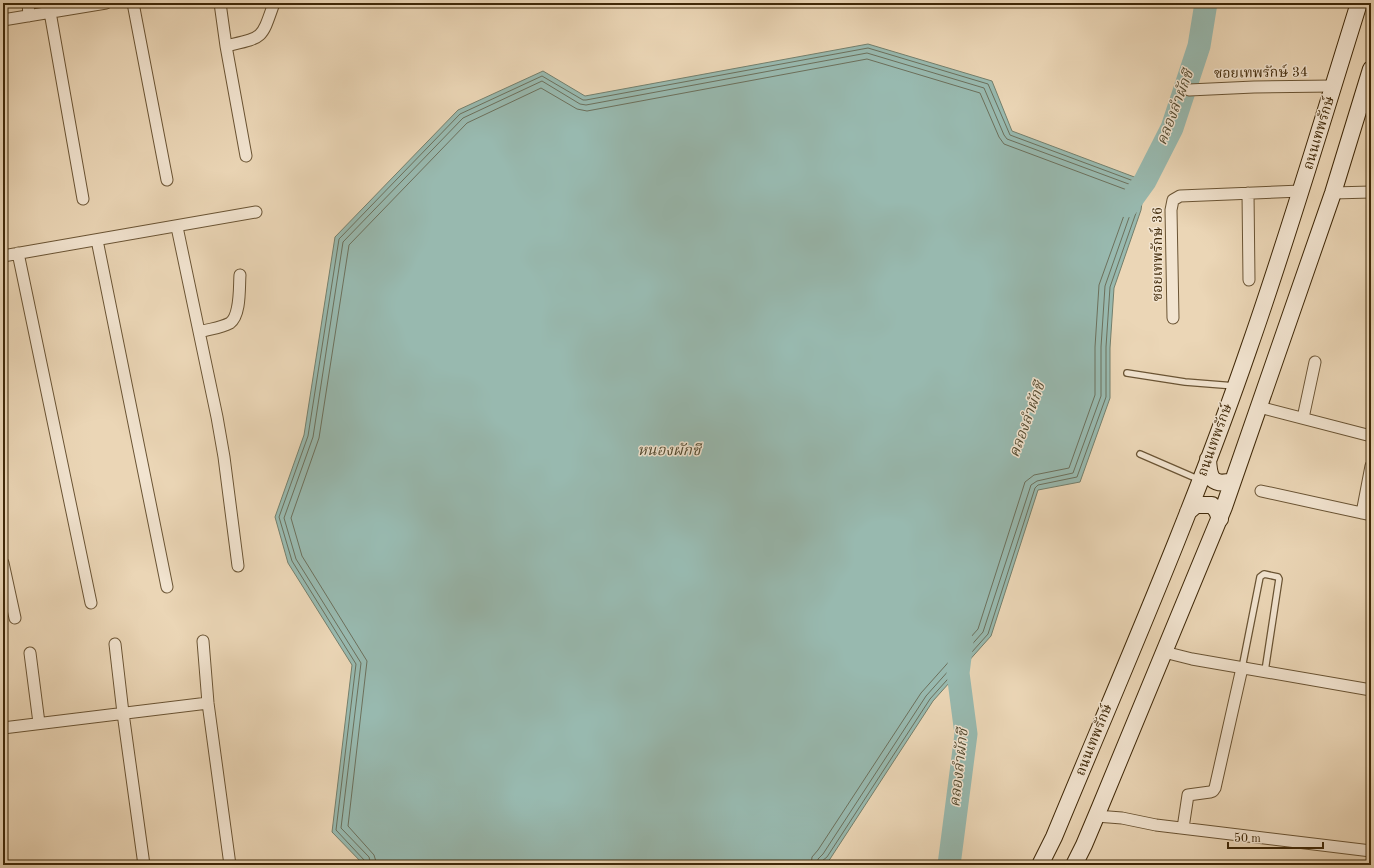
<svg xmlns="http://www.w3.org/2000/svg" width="1374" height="868" font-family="'Old Standard TT','Noto Serif Thai',serif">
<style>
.water{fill:#98b9af;stroke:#747f6c}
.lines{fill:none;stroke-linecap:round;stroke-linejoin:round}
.shore{stroke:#6c705c;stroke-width:1}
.river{stroke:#98b9af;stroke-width:23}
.lane-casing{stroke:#6a5434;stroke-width:8}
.street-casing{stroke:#6a5434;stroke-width:13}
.secondary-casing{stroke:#3f2808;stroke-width:18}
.lane{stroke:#f2e4d0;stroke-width:5.5}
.street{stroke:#f2e4d0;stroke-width:11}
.secondary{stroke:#f2e4d0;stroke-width:16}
.labels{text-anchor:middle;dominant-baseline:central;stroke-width:3;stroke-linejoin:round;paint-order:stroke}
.street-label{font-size:14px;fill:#3f2808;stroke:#f2e4d0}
.water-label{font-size:15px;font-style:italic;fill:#554c32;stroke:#f2e4d0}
</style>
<rect width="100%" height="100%" fill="#ebd6b6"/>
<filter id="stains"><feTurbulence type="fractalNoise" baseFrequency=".005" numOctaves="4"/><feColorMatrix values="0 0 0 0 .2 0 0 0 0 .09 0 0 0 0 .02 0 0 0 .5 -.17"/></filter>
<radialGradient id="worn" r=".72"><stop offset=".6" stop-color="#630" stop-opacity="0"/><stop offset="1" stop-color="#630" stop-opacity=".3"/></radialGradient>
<path class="water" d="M868 44 992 81 1012 131 1145 181 1141 210 1114 288 1110 348V398L1080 482 1038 490 991 636 933 701 830 859 824 865H364L332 832 352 665 288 563 275 517 304 435 335 237 458 110 543 71 585 96Z"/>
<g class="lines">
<path class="shore" d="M366 865 365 861 336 830 356 664 292 561 279 517 308 436 339 239 460 114 542 76 583 100H586L868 48 988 84 1010 135 1139 183 1140 185 1137 210 1110 287 1106 347V397L1077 477 1038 485 1035 488 988 634 930 699 827 857 822 861V865
M371 865 369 857 341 828 361 663 296 559 284 518 313 437 343 242 463 118 542 81 580 104 586 105 867 53 984 88 1004 135 1007 139 1134 186 1135 188 1132 209 1105 286 1101 347V396L1073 473 1037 481 1031 485 983 632 926 696 823 854 818 859 817 865
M377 865 374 855 348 826 367 661 302 556 291 518 319 438 349 245 467 123 541 88 577 109 587 111 867 59 980 93 999 137 1004 144 1127 190 1128 192 1127 207 1099 285 1095 347V395L1069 468 1034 475 1025 482 978 629 921 693 818 850 812 857 811 865"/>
<path class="river" d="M1127 206 1145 181 1172 128 1199 46 1206 3
M949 865 966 734 958 673 962 641"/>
<g class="lane-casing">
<path id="lane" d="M1127 373 1185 382 1235 386
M1140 454 1200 480
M1242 668 1260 577 1264 574 1278 577 1279 579 1265 671"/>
</g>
<g class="street-casing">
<path id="street" d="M28 3 29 16
M133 3 167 180
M220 3 226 46 246 156
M50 12 83 199
M3 20 106 3
M226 46C264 37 261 40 274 3
M1189 90 1254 87 1333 86
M1248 193 1249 280
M1333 193 1371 192
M177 227 217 417 224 457 238 566
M97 240 167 587
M18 253 91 603
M3 256 256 212
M1173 318 1171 210 1173 200 1180 196 1301 191
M200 332C209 329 221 328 230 323 241 315 239 287 240 275
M1259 407 1371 436
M1303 418 1315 362
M1261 491 1371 515
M1362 513 1371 466
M3 563 15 618
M203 641 208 703 230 865
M115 644 123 713 144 865
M1164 652 1192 659 1371 690
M30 653 39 723
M3 728 208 703
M1096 816 1122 818 1156 825 1371 851
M1183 828 1188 795 1210 792 1213 791 1215 788 1242 668"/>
</g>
<g class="secondary-casing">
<path id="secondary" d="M1208 459C1209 479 1212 486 1233 481
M1188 512 1196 505H1212L1217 511 1220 519
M1040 865 1054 837C1121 675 1192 514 1249 348 1289 234 1323 118 1359 3
M1074 865 1084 845 1100 807 1224 507 1333 193 1371 69"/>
</g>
<use href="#lane" class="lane"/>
<use href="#street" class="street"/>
<use href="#secondary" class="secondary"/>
</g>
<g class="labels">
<g class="street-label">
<text transform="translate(1261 73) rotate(-1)">ซอยเทพรักษ์ 34</text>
<text transform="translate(1319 133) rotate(-73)">ถนนเทพรักษ์</text>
<text transform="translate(1158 254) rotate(-90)">ซอยเทพรักษ์ 36</text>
<text transform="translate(1215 440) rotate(-70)">ถนนเทพรักษ์</text>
<text transform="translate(1094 740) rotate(-68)">ถนนเทพรักษ์</text>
</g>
<g class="water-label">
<text transform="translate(1176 108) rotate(-69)">คลองลำผักชี</text>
<text transform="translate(1028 420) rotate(-70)">คลองลำผักชี</text>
<text x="669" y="451">หนองผักชี</text>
<text transform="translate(960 768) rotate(-84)">คลองลำผักชี</text>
</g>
</g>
<rect width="1374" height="868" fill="none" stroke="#ebd6b6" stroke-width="16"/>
<rect x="4" y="4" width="1366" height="860" fill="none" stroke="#3f2808" stroke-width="2"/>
<rect x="8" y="8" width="1358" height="852" fill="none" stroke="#3f2808"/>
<path d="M1228 842v6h95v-6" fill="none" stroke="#3f2808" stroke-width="2"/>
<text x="1234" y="842" font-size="12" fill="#3f2808" stroke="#f2e4d0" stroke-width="3" paint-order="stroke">50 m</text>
<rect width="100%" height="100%" filter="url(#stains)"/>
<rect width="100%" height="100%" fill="url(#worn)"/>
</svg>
